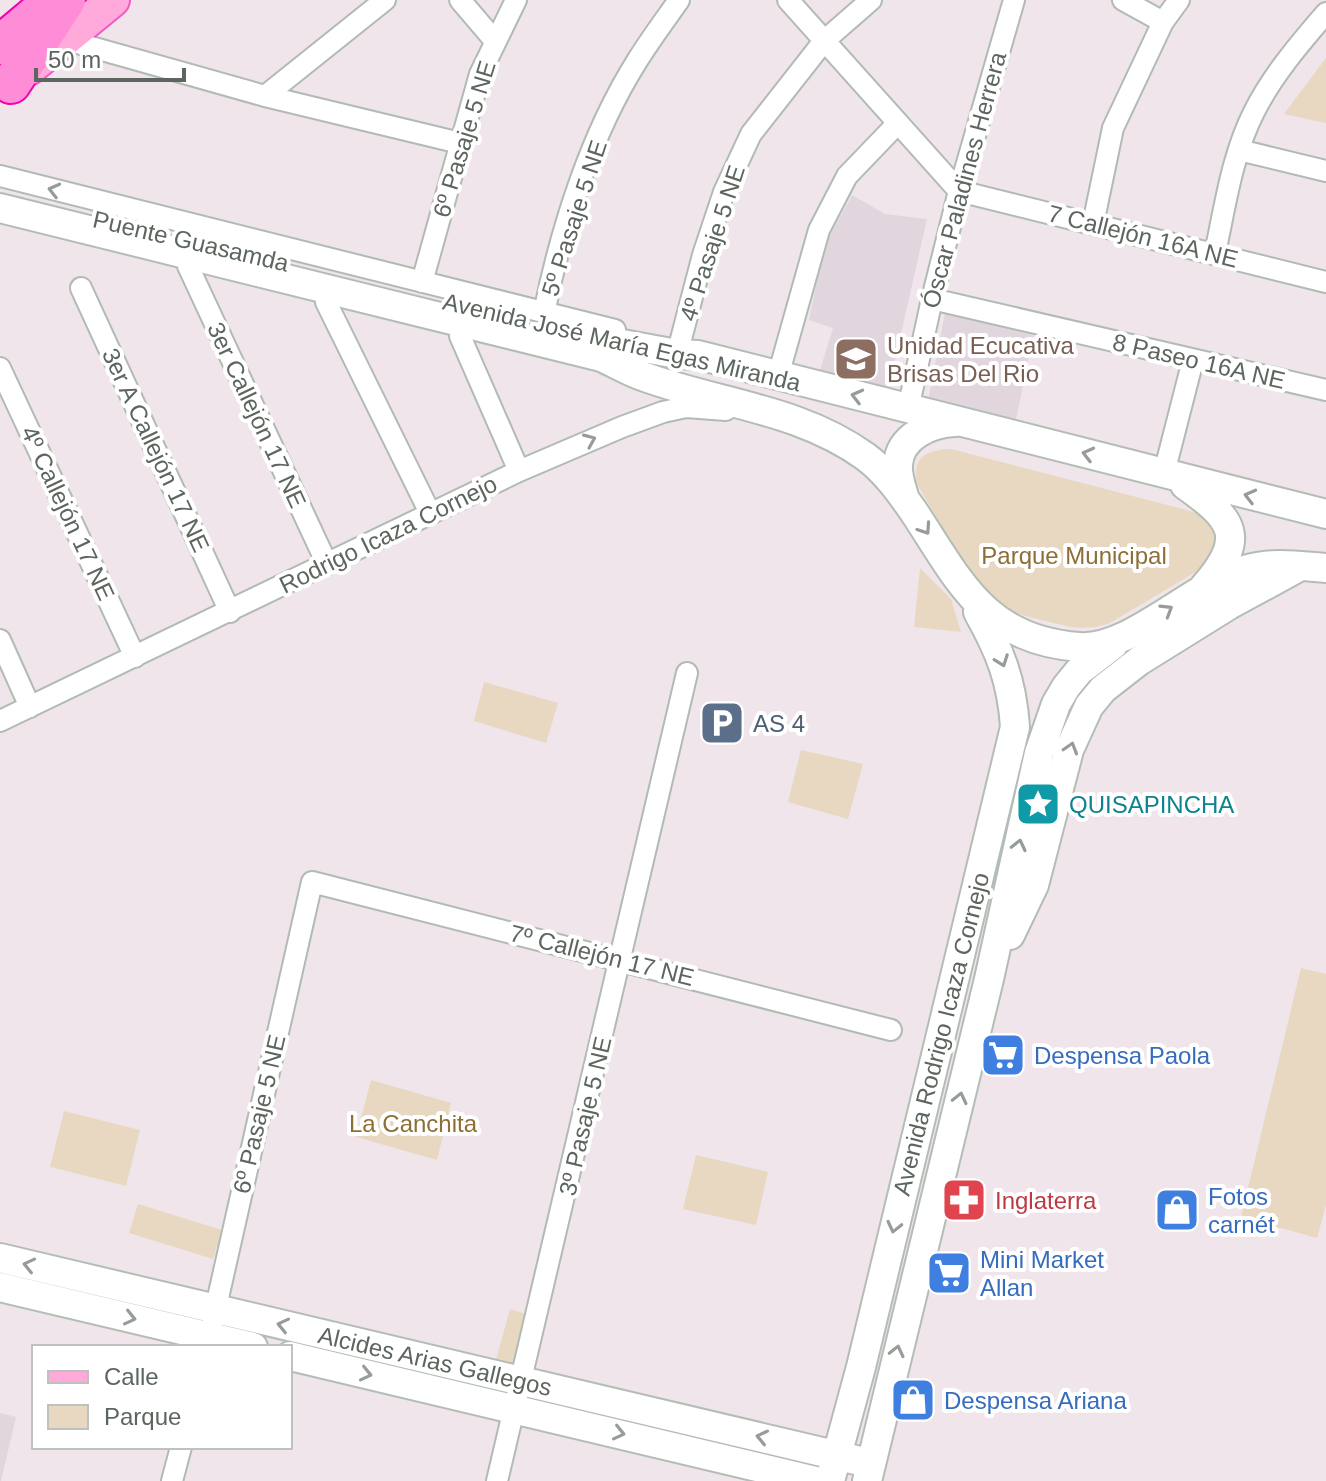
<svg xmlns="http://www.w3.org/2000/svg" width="1326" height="1481" font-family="Helvetica,sans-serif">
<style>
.education{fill:#e2d6de}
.green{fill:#e8d8c1}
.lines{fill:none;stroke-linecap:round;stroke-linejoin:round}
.street-casing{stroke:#b2bab4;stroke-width:24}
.secondary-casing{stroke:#b4bdb5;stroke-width:32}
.primary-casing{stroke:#f558c3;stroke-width:36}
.highway-casing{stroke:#f400ae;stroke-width:42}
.street{stroke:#fff;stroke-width:20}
.secondary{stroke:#fff;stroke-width:28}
.primary{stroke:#ffaada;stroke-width:32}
.highway{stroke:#ff8cd7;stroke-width:38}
.oneway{stroke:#969c96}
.labels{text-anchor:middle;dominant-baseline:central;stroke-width:8;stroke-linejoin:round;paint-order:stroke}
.street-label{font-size:24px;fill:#5d665e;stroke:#fff}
.education-label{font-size:24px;fill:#785e54;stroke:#fff;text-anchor:start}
.park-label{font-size:24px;fill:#8d6e35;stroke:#fff}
.service-label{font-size:24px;fill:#4e5e75;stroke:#fff;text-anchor:start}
.culture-label{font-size:24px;fill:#0d838f;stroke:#fff;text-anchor:start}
.shop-label{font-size:24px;fill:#366cbe;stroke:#fff;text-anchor:start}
.health-label{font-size:24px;fill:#be3a42;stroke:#fff;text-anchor:start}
</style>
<rect width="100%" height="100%" fill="#efe5eb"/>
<path class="education" d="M852 195 885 214 927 219 888 391 820 370 833 328 809 320 824 246Z
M945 313 1034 333 1015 424 928 401Z
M0 1413 16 1417 1 1481H0Z"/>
<path class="green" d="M1326 58V123L1284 114Z
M951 449 1198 513C1224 532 1223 549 1199 570L1110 623C1088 631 1072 628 1050 622 1034 618 1017 615 1003 606 974 589 936 515 917 484 912 457 926 450 951 449Z
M920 568 951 599 961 632 914 627Z
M484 682 558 703 546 743 474 721Z
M801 750 863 764 848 819 788 802Z
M1301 968 1326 974V1205L1317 1238 1241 1217Z
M371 1080 451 1103 437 1160 356 1137Z
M64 1111 140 1130 126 1186 50 1167Z
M696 1155 768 1172 756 1225 683 1209Z
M138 1204 222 1230 213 1259 129 1233Z
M510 1309 529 1315 515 1365 496 1360Z"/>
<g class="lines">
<g class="street-casing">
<path id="street" d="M460 0 495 41
M788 0 959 191 1326 282
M1123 0 1163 22
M63 39 265 96 460 143
M265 96 385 0
M1239 150 1326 171
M0 176 615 330
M1093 224 1113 128 1163 22 1179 0
M1215 253C1225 207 1232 155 1254 112 1272 76 1300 43 1326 13
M188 266 327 564
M422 282 480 74 516 0
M81 288 230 612
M932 299 1326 390
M326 302 430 513
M544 313C561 228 591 134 637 61 650 40 665 20 679 0
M460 336 519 471
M680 343 703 255 724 192 751 134 824 41 871 0
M0 368 135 657
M778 376 819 230 847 176 897 124
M908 409 932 299 959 191 1014 0
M1164 473 1193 360
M0 640 30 707
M0 721 519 471 622 427 663 412 686 407 726 410
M213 1320 312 882 891 1030
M172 1481 181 1447
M497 1481 687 673"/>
</g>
<g class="secondary-casing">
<path id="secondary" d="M0 208 601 357C615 363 630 372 645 377 720 404 800 409 866 457 886 472 900 492 914 512 960 582 985 640 1079 647 1131 651 1194 583 1248 569 1273 562 1300 566 1326 568
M584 337 677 354 698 355 1326 514
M1185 485C1233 519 1248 537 1204 587
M904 496C901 486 897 475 898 464 900 436 931 423 955 422
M1010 935 1034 885 1069 750 1089 706 1103 689 1139 661 1229 605 1297 568
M0 1258 856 1460
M0 1287 253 1347
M290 1356 816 1481
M830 1481 861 1367 1015 727C1012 681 1000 651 978 612
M867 1481 989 979 1039 753 1056 704 1066 687 1079 671 1113 645"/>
</g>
<g class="primary-casing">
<path id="primary" d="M30 68 113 0"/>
</g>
<g class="highway-casing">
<path id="highway" d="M0 45 50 3
M11 84 66 0"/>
</g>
<use href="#street" class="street"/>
<use href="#secondary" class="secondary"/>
<use href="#primary" class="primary"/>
<use href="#highway" class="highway"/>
</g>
<defs><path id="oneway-chevron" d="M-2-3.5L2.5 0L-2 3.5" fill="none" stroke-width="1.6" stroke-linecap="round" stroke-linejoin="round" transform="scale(2)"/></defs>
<g class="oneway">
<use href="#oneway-chevron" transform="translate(54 190) rotate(-166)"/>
<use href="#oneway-chevron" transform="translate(857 396) rotate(-166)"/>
<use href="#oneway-chevron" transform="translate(590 440) rotate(-23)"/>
<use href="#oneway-chevron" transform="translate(1088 454) rotate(-166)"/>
<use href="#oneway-chevron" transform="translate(1250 496) rotate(-166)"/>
<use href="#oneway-chevron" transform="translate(925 529) rotate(56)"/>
<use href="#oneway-chevron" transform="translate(1167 610) rotate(-32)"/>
<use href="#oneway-chevron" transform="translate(1002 661) rotate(70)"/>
<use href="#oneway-chevron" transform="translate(1071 748) rotate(-73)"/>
<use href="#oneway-chevron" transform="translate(1019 845) rotate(-77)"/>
<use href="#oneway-chevron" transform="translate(960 1098) rotate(-77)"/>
<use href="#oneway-chevron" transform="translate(894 1227) rotate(103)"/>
<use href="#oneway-chevron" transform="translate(29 1265) rotate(-167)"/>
<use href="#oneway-chevron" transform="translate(130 1318) rotate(13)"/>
<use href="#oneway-chevron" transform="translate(283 1325) rotate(-167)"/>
<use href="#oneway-chevron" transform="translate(897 1351) rotate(-77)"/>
<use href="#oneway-chevron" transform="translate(366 1374) rotate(13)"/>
<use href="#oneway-chevron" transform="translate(619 1433) rotate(13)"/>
<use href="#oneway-chevron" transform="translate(762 1437) rotate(-167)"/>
</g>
<defs>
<g id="school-square" transform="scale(2.3)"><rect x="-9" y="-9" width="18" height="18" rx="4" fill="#8d6e63" stroke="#fff"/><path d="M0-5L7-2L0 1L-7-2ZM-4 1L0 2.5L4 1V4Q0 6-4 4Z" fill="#fff"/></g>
<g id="parking-square" transform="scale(2.3)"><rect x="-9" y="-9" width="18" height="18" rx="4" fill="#5c6f8a" stroke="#fff"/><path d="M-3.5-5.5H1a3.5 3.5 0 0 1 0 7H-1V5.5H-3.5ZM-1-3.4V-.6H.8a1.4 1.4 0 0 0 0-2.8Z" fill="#fff"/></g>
<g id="sight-square" transform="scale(2.3)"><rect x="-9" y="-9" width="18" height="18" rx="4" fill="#0f9aa8" stroke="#fff"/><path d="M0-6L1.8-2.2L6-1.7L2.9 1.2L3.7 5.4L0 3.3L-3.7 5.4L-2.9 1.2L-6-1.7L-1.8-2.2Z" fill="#fff"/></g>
<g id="supermarket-square" transform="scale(2.3)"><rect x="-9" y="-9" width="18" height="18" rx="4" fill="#3f7fe0" stroke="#fff"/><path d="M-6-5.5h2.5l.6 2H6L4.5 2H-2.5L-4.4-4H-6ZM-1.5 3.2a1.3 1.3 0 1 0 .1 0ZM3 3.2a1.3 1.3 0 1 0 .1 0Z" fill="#fff"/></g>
<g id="pharmacy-square" transform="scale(2.3)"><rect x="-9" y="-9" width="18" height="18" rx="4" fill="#e0444e" stroke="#fff"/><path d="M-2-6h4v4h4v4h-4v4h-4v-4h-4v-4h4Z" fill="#fff"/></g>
<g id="shop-square" transform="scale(2.3)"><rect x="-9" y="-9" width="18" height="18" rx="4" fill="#3f7fe0" stroke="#fff"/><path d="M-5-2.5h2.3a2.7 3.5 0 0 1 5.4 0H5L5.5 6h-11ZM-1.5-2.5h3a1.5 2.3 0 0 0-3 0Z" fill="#fff"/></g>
</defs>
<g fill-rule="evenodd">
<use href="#school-square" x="856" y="359"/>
<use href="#parking-square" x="722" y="723"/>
<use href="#sight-square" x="1038" y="804"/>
<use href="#supermarket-square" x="1003" y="1055"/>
<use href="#pharmacy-square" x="964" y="1200"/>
<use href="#shop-square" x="1177" y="1210"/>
<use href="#supermarket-square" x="949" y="1273"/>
<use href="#shop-square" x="913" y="1400"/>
</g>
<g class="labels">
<g class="street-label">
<text transform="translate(464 139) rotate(-73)">6º Pasaje 5 NE</text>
<text transform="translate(964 180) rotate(-75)">Óscar Paladines Herrera</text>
<text transform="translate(574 218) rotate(-72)">5º Pasaje 5 NE</text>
<text transform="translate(1143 236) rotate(14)">7 Callejón 16A NE</text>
<text transform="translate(191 241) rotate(13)">Puente Guasamda</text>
<text transform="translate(712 243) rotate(-72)">4º Pasaje 5 NE</text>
<text transform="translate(622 342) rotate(13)">Avenida José María Egas Miranda</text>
<text transform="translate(1199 361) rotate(13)">8 Paseo 16A NE</text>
<text transform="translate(257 415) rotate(65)">3er Callejón 17 NE</text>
<text transform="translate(156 450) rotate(65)">3er A Callejón 17 NE</text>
<text transform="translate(68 513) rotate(65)">4º Callejón 17 NE</text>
<text transform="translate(388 534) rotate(-26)">Rodrigo Icaza Cornejo</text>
<text transform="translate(602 955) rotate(14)">7º Callejón 17 NE</text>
<text transform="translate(941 1034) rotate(-76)">Avenida Rodrigo Icaza Cornejo</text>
<text transform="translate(259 1114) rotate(-77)">6º Pasaje 5 NE</text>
<text transform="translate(585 1116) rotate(-77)">3º Pasaje 5 NE</text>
<text transform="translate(435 1361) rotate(13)">Alcides Arias Gallegos</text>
</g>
<g class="education-label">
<text x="887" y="345">Unidad Ecucativa<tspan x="887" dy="28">Brisas Del Rio</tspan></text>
</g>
<g class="park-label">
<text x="1074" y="555">Parque Municipal</text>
<text x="413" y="1123">La Canchita</text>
</g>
<g class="service-label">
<text x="753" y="723">AS 4</text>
</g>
<g class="culture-label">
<text x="1069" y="804">QUISAPINCHA</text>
</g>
<g class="shop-label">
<text x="1034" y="1055">Despensa Paola</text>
<text x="1208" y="1196">Fotos<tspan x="1208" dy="28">carnét</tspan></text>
<text x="980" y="1259">Mini Market<tspan x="980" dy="28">Allan</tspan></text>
<text x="944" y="1400">Despensa Ariana</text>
</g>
<g class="health-label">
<text x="995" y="1200">Inglaterra</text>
</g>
</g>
<rect x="32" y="1345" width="260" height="104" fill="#ffffff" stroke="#bec2bf" stroke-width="2"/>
<rect x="48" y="1371" width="40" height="12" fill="#ffaada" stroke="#bec2bf" stroke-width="2"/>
<text x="104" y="1385" font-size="24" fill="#5d665e">Calle</text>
<rect x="48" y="1405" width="40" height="24" fill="#e8d8c1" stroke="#bec2bf" stroke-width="2"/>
<text x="104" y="1425" font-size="24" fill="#5d665e">Parque</text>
<path d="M36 68v12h148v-12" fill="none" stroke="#5d665e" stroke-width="4"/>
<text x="48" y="68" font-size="24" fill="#5d665e" stroke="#ffffff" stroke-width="6" paint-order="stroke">50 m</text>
</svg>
